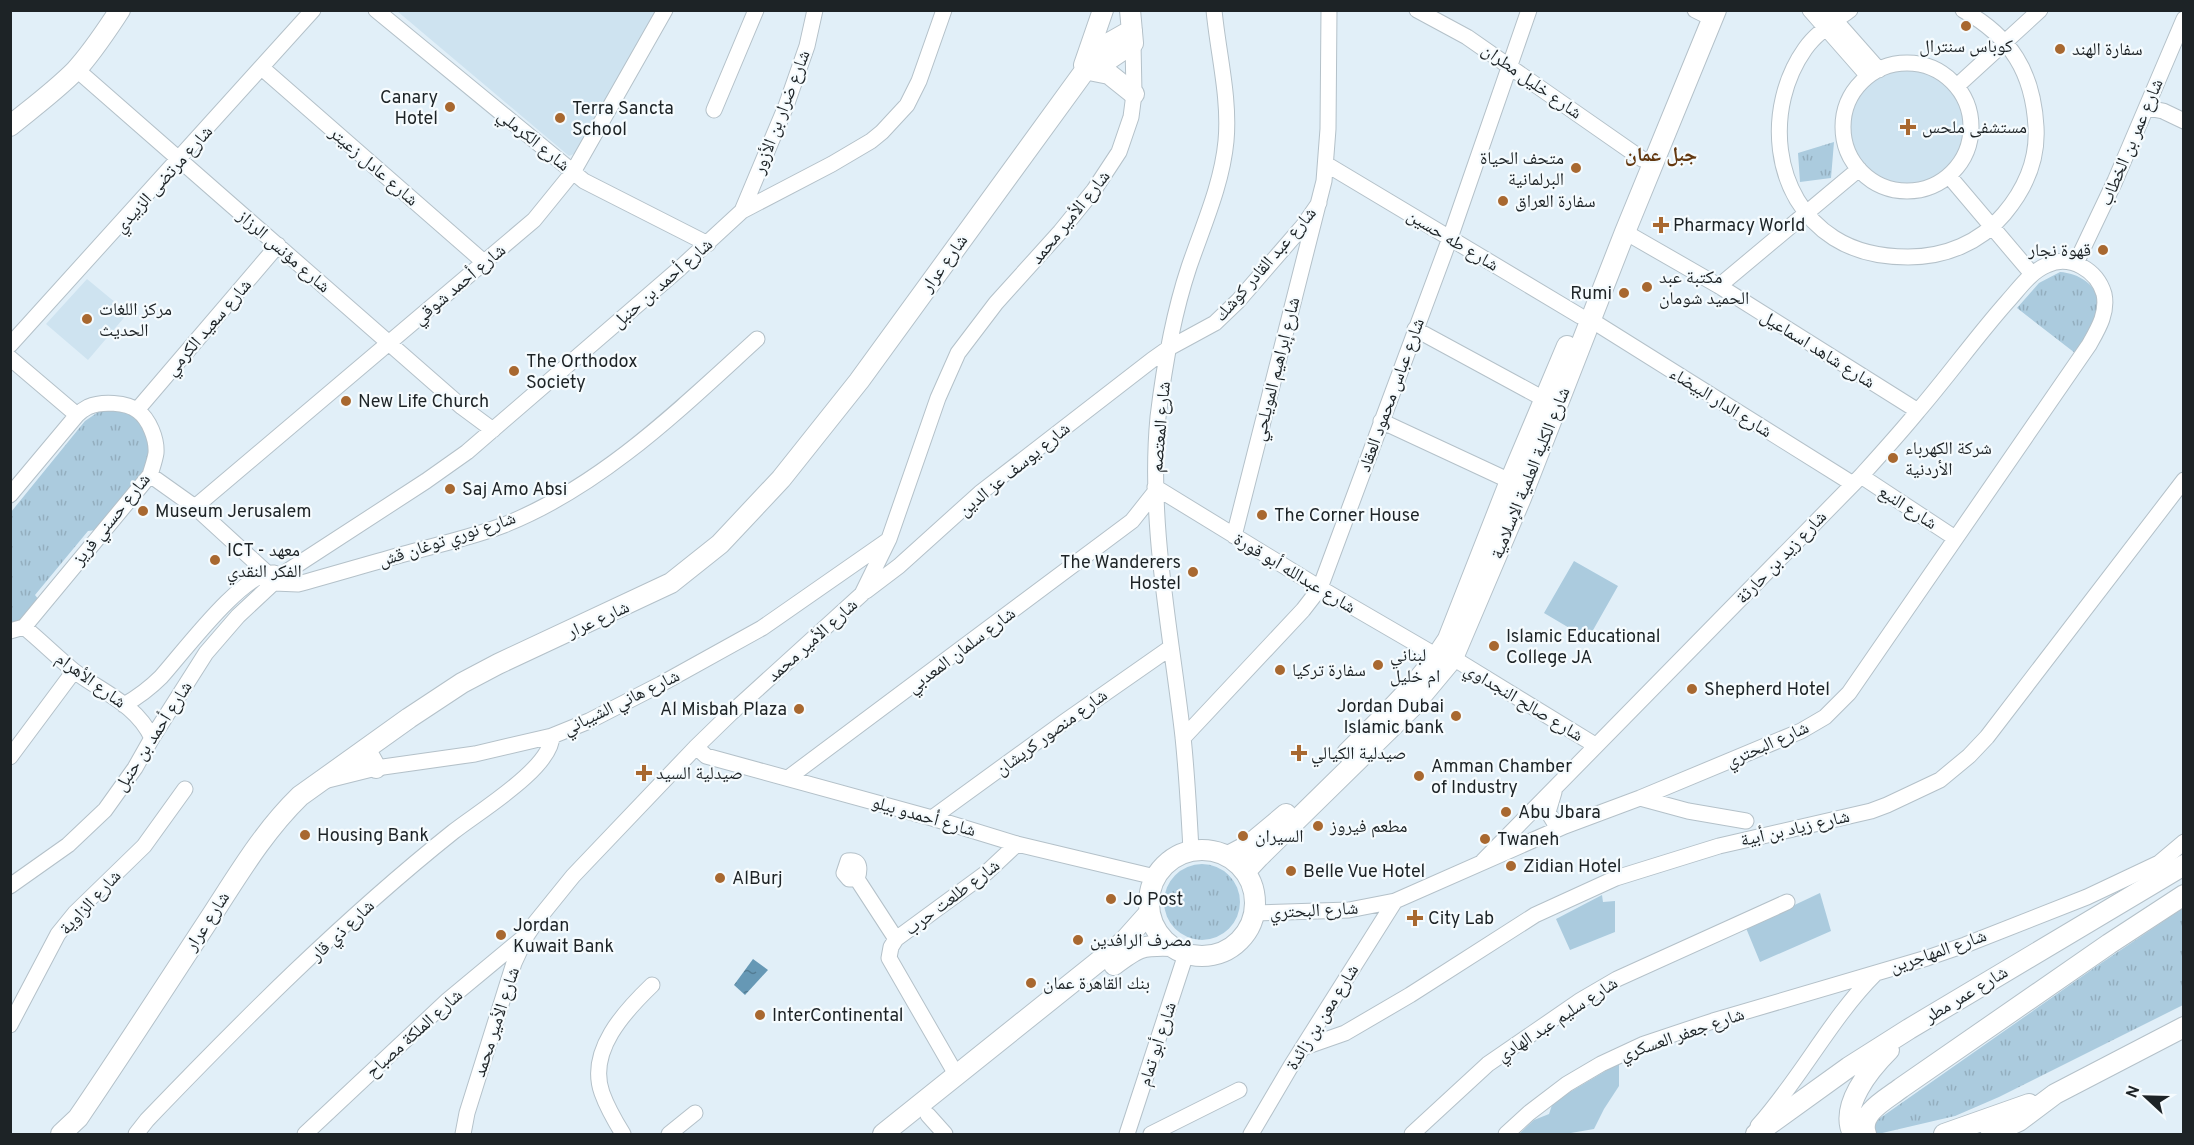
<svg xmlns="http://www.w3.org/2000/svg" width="2194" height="1145" viewBox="0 0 2194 1145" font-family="Overpass,'Noto Naskh Arabic',sans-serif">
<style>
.built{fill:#cee3f0}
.grass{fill:#abcbde}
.park{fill:url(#park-tufts)}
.water{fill:url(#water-ripples)}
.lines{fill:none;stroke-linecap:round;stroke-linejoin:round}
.minor-casing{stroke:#b4c1c9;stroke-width:17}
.major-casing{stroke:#b4c1c9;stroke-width:22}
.minor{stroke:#fff;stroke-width:15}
.major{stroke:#fff;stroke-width:20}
.poi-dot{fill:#a86830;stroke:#f5fbfe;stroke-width:2}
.labels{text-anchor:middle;stroke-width:4.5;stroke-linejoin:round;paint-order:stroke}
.poi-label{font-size:18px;fill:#1d2326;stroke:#f5fbfe;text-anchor:start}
.street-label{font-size:18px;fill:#1d2326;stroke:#f5fbfe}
.neighbourhood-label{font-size:20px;font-weight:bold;fill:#633810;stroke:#f5fbfe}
</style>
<defs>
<pattern id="park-tufts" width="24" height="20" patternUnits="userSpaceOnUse" patternTransform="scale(1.5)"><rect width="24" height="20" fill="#abcbde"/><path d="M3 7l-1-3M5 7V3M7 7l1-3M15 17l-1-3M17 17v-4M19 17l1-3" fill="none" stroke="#93aebe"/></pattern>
<pattern id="water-ripples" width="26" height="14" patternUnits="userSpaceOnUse" patternTransform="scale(1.5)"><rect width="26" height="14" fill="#6698b5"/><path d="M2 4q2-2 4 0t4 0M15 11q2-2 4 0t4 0" fill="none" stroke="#537c93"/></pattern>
</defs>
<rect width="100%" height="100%" fill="#e1eff8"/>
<path class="built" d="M 397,11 L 657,11 L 576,153 L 569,156 Z
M1847 128a61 61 0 1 1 122 0a61 61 0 1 1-122 0Z
M 87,279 L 128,313 L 88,360 L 46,324 Z"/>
<path class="grass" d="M 1574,561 L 1618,586 L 1588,639 L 1544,613 Z
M 1820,893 L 1831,931 L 1760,962 L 1746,928 Z
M 1602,895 L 1603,902 L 1615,901 L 1615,932 L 1570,950 L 1556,919 Z
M 1619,1063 L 1619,1086 L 1604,1109 L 1594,1129 L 1565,1134 L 1519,1134 L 1534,1120 L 1549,1114 L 1553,1102 Z"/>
<path class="park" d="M 1834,142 L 1831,178 L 1800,182 L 1798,153 Z
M 2060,272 C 2078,273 2099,285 2099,306 C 2099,319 2083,342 2075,353 L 2017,308 L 2039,283 Z
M 113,408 L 130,414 L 137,420 L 146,433 L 150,449 L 144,470 L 140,476 L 96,530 L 88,531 L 35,595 L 39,600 L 35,604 L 33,604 L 25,618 L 11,627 L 11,512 L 85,421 L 101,410 Z
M1164 902a38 38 0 1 1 76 0a38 38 0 1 1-76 0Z
M 2183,908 L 2183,1005 L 1999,1097 L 1955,1116 L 1878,1134 L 1873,1132 L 1873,1123 L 2097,966 Z"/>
<path class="water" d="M 753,959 L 768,970 L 745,995 L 734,985 Z"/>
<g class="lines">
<g class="minor-casing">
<path id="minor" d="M 376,10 L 584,181 L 708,244
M 1417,10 L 1467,37 L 1642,159
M 1695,10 L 1703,14
M 1810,10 L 1868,76
M 1826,10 L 1879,70
M 1850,10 C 1834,22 1816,33 1805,49 C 1764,107 1771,198 1834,238 C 1856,252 1882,257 1908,257 C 1945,257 1980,243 2004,214 C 2025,189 2038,160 2036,127 C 2033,72 2011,37 1963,10
M1843 127a64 64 0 1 1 128 0a64 64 0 1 1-128 0Z
M 262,68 L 485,263
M 76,69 L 462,407 L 493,430
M 1957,86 L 2040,10
M 2147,108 L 2163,111 L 2184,121
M 714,110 L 756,10
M 1326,164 L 1580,316
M 1949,176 L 2032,274
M 742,211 L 786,106 L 807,46 L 815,10
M 1625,232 L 1719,286 L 1918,411
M 2076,263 L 2115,181 L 2184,19
M 1719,286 L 1859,169
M 1591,320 L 1853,484
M 1415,329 L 1544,399
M 10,345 L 313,10
M 10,358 L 77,415
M 137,410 L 278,245
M 1381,421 L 1510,481
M 150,475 L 195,507 L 266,572 L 274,583 L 298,584 C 335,574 371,563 408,553 C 440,544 473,537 504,525 C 602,486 680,409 757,339
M 1861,476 L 1955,538
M 1155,487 L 1320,588 L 1437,656
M 10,495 L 77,415 C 80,412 84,409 88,407 C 101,401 127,402 138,411 C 149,419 157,439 156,453 C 155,460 152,468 150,475 L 24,627 L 10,631
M 195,507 L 534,220 L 573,172 L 665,10
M 1234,536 L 1324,181 L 1328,129 L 1329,10
M 866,591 L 899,566 L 980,493 L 1152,360 L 1169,348 L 1215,323 L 1238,301 L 1303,226 L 1319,203
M 24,627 C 41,641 57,657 74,671 C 102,692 136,704 152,738
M 1453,658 L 1595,745
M 124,705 C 138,697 150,688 161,677 C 182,654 244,570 274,573
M 1183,738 L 1303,610 L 1320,588 L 1450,238 L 1529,10
M 696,747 L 706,756 L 932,818 L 1017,844 L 1155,877
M 10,757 L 74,671
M 788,778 L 1132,521 L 1155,492
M 324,781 L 376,768 L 475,754 L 552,736 L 589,721 L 661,684 L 762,628 L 887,541
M 1554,792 L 1548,812 L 1554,822 L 1565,826
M 1640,798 L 1688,811 L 1746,821
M 932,818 L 1064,722 L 1170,648
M 1191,850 C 1189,813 1187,775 1183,737 C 1171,631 1148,524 1158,417 C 1164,367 1173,315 1189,267 C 1203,226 1222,184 1226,141 C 1230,98 1218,53 1214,10
M 857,879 L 849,879 L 844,873 L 848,861 C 861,859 860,870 857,879 L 896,939
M 10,886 L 68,845 L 105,810 L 135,768 L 152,738 L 206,653 L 238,616 L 283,574 L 426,481 L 467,452 L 679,269 L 742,211 L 832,164 L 871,141 L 882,132 L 907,105 L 919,81 L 944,10
M 1254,913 L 1349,910 L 1395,901 L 1565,826 L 1640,798 L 1801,731 L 1825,717 L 1849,693 L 2089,345 C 2098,329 2108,313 2104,294 C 2097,270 2070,254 2047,265 C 2030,272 2019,289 2007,302 C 1976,337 1949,375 1918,411 C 1900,433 1880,455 1861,476 L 1483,861
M 10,1025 L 58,934 L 75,913 L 144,846 L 185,789
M 1305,1047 L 1345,1033 L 1410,995 L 1535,915 L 1616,878 L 1719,846 L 1871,811 L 1887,805 L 1940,780 L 1969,756 L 1987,737 L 2184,480
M 957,1076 L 889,958 L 891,947 L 896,939 L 986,873 L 1017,844
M 928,1115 L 945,1134
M 1758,1126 C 1801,1078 1831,1018 1875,974
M 136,1134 L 147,1120 C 244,1019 344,919 453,832 C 478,812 552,768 552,736
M 305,1134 L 448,1000 L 524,937
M 463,1134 L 467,1113 L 514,963 L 527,935 L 535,923 L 573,876 L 696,747 L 730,714 L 862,594 L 889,539 L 938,398 L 958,353 L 996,303 L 1060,232 L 1094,190 L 1119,152 L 1131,117 L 1134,94 L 1133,43
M 623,1134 C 615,1121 607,1107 602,1093 C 587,1051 625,1011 652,985
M 669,1134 L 695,1113
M 1127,1134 L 1186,954
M 1151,1134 L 1239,1090
M 1251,1134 L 1291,1066 L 1395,901
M 1412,1134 L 1488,1064 L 1581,1000 L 1617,979 L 1787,902
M 1506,1134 L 1529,1113 L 1567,1084 L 1601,1064 L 1644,1044 L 1713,1021 L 1927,958 L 1965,945 L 2087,897 L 2159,863 L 2184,842"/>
</g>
<g class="major-casing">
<path id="major" d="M 1084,65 L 1103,10
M 1088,70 L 1111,58 L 1133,43 L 1130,10
M 1089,70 L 1109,74 L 1134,94
M 10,126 C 32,108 55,91 75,71 C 92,53 106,31 120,10
M 366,750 L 376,768
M 1347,753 C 1383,717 1421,682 1448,639 L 1510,481 L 1567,346
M1149 903a53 53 0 1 1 106 0a53 53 0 1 1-106 0Z
M 1228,856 L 1249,845 L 1286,814
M 1245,872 L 1259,857 L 1413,706 L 1453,658 L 1521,498 L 1625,232 L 1716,10
M 1114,965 C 1138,947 1141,945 1171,946
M 61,1134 L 78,1118 C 123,1052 166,985 210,918 C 238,875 263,832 300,796 L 409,718 L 462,683 L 498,664 L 671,583 L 720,544 L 781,479 L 859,381 L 1070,91 L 1102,47 L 1132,30
M 883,1134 L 1124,941 L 1149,913
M 1756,1134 L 1849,1067 L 1909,1029 L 2184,865
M 1853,1134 C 1839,1106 1870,1069 1889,1050
M 1866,1134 C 1858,1113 1887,1099 1901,1088 L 2109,944 L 2184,895
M 1944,1134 L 2029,1104
M 1991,1134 L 2019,1121 L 2055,1094 L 2184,1027"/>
</g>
<use href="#minor" class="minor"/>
<use href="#major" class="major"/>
</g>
<g class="poi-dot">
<circle cx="1966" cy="26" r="6"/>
<circle cx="2060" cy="49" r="6"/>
<circle cx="450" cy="107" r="6"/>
<circle cx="560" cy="118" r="6"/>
<path d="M1905 118h6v6h6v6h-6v6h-6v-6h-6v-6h6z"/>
<circle cx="1576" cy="168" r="6"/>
<circle cx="1503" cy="201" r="6"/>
<path d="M1658 216h6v6h6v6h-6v6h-6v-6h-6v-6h6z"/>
<circle cx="2103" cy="250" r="6"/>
<circle cx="1647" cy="287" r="6"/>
<circle cx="1624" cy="293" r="6"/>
<circle cx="87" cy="319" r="6"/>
<circle cx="514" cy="371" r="6"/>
<circle cx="346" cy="401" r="6"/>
<circle cx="1893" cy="458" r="6"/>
<circle cx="450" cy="489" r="6"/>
<circle cx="143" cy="511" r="6"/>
<circle cx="1262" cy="515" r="6"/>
<circle cx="215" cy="560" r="6"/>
<circle cx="1193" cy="572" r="6"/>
<circle cx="1494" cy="646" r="6"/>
<circle cx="1378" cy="665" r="6"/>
<circle cx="1280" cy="670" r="6"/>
<circle cx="1692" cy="689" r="6"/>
<circle cx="799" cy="709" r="6"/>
<circle cx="1456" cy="716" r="6"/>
<path d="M1296 744h6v6h6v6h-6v6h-6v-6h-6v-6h6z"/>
<path d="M641 764h6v6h6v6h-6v6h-6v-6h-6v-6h6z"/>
<circle cx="1419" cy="776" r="6"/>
<circle cx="1506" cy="812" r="6"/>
<circle cx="1318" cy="826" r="6"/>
<circle cx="305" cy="835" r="6"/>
<circle cx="1243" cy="836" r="6"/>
<circle cx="1485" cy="839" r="6"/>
<circle cx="1511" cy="866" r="6"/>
<circle cx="1291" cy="871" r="6"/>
<circle cx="720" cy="878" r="6"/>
<circle cx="1111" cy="899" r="6"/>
<path d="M1412 909h6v6h6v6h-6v6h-6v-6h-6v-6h6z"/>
<circle cx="501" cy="935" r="6"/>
<circle cx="1078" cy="940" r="6"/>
<circle cx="1031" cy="983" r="6"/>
<circle cx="760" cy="1015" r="6"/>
</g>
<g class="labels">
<g class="poi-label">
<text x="1966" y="52" text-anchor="middle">كوباس سنترال</text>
<text x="2072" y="55">سفارة الهند</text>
<text x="438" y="103" text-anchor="end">Canary<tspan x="438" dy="21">Hotel</tspan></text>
<text x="572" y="114">Terra Sancta<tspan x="572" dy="21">School</tspan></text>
<text x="1922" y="133">مستشفى ملحس</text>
<text x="1564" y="164" text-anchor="end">متحف الحياة<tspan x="1564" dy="21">البرلمانية</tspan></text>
<text x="1515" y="207">سفارة العراق</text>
<text x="1673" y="231">Pharmacy World</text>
<text x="2091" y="256" text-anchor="end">قهوة نجار</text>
<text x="1659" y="283">مكتبة عبد<tspan x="1659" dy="21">الحميد شومان</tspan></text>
<text x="1612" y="299" text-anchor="end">Rumi</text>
<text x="99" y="315">مركز اللغات<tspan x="99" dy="21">الحديث</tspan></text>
<text x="526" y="367">The Orthodox<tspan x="526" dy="21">Society</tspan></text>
<text x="358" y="407">New Life Church</text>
<text x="1905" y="454">شركة الكهرباء<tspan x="1905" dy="21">الأردنية</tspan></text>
<text x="462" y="495">Saj Amo Absi</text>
<text x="155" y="517">Museum Jerusalem</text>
<text x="1274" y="521">The Corner House</text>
<text x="227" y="556">ICT - معهد<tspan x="227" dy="21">الفكر النقدي</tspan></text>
<text x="1181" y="568" text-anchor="end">The Wanderers<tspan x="1181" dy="21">Hostel</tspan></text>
<text x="1506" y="642">Islamic Educational<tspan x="1506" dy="21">College JA</tspan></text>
<text x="1390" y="661">لبناني<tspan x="1390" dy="21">ام خليل</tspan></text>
<text x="1292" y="676">سفارة تركيا</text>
<text x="1704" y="695">Shepherd Hotel</text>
<text x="1444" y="712" text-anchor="end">Jordan Dubai<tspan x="1444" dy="21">Islamic bank</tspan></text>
<text x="787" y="715" text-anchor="end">Al Misbah Plaza</text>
<text x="1311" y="759">صيدلية الكيالي</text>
<text x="1431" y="772">Amman Chamber<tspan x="1431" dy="21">of Industry</tspan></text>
<text x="656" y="779">صيدلية السيد</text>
<text x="1518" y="818">Abu Jbara</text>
<text x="1330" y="832">مطعم فيروز</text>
<text x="317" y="841">Housing Bank</text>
<text x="1255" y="842">السيران</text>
<text x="1497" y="845">Twaneh</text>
<text x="1523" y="872">Zidian Hotel</text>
<text x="1303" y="877">Belle Vue Hotel</text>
<text x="732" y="884">AlBurj</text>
<text x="1123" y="905">Jo Post</text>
<text x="1428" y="924">City Lab</text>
<text x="513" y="931">Jordan<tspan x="513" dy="21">Kuwait Bank</tspan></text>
<text x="1090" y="946">مصرف الرافدين</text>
<text x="1043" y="989">بنك القاهرة عمان</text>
<text x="772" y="1021">InterContinental</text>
</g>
<g class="street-label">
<text transform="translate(1532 81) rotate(35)" y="6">شارع خليل مطران</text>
<text transform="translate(781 112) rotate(-69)" y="6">شارع ضرار بن الأزور</text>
<text transform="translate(534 140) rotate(39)" y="6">شارع الكرملي</text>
<text transform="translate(2131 142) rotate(-67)" y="6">شارع عمر بن الخطاب</text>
<text transform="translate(374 166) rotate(41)" y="6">شارع عادل زعيتر</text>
<text transform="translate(163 179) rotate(-48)" y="6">شارع مرتضى الزبيدي</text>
<text transform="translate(1070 217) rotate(-51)" y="6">شارع الأمير محمد</text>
<text transform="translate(1453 240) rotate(31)" y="6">شارع طه حسين</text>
<text transform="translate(284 251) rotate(41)" y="6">شارع مؤنس الرزاز</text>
<text transform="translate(944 263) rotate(-54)" y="6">شارع عرار</text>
<text transform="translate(1265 264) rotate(-49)" y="6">شارع عبد القادر كوشك</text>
<text transform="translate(662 283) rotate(-41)" y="6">شارع أحمد بن حنبل</text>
<text transform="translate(459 284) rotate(-40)" y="6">شارع أحمد شوقي</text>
<text transform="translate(208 327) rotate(-49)" y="6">شارع سعيد الكرمي</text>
<text transform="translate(1818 349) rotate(32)" y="6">شارع شاهد اسماعيل</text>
<text transform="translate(1276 369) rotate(-76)" y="6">شارع إبراهيم المويلحي</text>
<text transform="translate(1391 395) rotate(-70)" y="6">شارع عباس محمود العقاد</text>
<text transform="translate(1721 402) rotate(32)" y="6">شارع الدار البيضاء</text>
<text transform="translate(1160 427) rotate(-85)" y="6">شارع المعتصم</text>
<text transform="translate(1014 469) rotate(-39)" y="6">شارع يوسف عز الدين</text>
<text transform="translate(1530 473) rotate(-68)" y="6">شارع الكلية العلمية الإسلامية</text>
<text transform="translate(1908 507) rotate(33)" y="6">شارع النبع</text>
<text transform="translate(111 519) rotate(-51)" y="6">شارع حسني فريز</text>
<text transform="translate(447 539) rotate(-18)" y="6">شارع نوري توغان قش</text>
<text transform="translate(1781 557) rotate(-46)" y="6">شارع زيد بن حارثة</text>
<text transform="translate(1295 573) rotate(31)" y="6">شارع عبدالله أبو قورة</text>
<text transform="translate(598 619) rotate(-24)" y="6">شارع عرار</text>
<text transform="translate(812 640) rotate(-42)" y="6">شارع الأمير محمد</text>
<text transform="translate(961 650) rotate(-37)" y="6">شارع سلمان المعدبي</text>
<text transform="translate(91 680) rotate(36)" y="6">شارع الأهرام</text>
<text transform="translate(621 702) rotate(-26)" y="6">شارع هاني الشيباني</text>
<text transform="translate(1524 702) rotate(31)" y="6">شارع صالح النجداوي</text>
<text transform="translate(1051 732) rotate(-36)" y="6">شارع منصور كريشان</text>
<text transform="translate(153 736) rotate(-57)" y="6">شارع أحمد بن حنبل</text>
<text transform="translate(1767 744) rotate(-24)" y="6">شارع البحتري</text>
<text transform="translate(924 816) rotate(16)" y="6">شارع أحمدو بيلو</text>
<text transform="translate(1795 828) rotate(-13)" y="6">شارع زياد بن أبية</text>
<text transform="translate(952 897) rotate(-37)" y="6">شارع طلعت حرب</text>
<text transform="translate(90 902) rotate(-47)" y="6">شارع الزاوية</text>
<text transform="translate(1314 910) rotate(-3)" y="6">شارع البحتري</text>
<text transform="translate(207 921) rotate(-57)" y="6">شارع عرار</text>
<text transform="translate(342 930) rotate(-43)" y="6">شارع ذي قار</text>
<text transform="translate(1938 951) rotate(-19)" y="6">شارع المهاجرين</text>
<text transform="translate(1966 994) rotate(-31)" y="6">شارع عمر مطر</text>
<text transform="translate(1322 1017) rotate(-58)" y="6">شارع معن بن زائدة</text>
<text transform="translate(1557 1019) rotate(-33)" y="6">شارع سليم عبد الهادي</text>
<text transform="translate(496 1022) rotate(-72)" y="6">شارع الأمير محمد</text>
<text transform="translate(414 1033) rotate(-42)" y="6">شارع الملكة مصباح</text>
<text transform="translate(1682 1034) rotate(-19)" y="6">شارع جعفر العسكري</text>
<text transform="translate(1157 1044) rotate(-72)" y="6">شارع أبو تمام</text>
</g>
<g class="neighbourhood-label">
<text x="1661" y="161">جبل عمان</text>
</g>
</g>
<rect width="2194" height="1145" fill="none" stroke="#1d2326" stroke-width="24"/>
<g transform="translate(2146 1097) rotate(292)" stroke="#f5fbfe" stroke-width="4.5" paint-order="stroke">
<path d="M0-4.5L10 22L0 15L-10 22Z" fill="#1d2326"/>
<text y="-9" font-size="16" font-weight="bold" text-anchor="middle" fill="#1d2326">N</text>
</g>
</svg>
